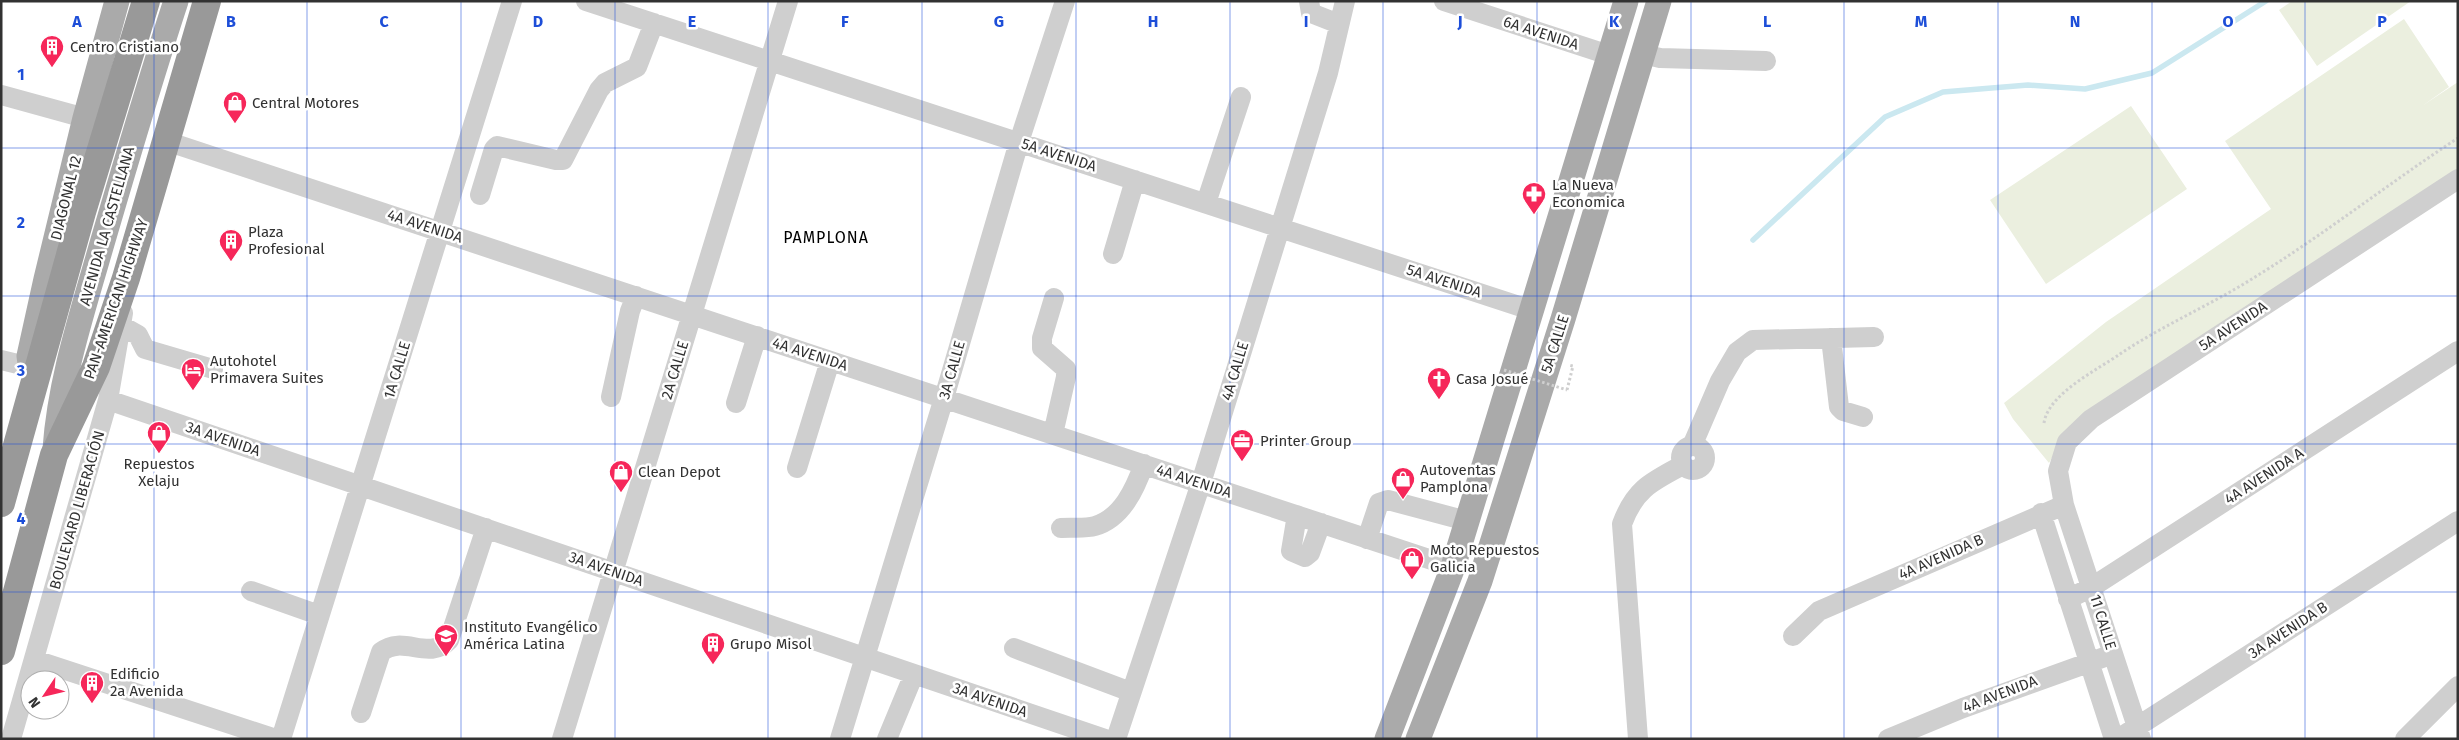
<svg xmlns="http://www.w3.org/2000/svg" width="2459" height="740" viewBox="0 0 2459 740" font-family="'Fira Sans',sans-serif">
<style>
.green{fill:#ebefdf}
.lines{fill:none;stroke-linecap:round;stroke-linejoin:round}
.stream{stroke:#cbe8f0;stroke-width:5.5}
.path{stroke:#cfcfcf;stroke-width:3;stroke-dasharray:2.5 2.5;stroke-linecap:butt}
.minor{stroke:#cfcfcf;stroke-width:20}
.major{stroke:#aaa;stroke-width:25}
.highway{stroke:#999;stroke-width:28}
.path-bridge{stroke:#cfcfcf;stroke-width:3;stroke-dasharray:2.5 2.5;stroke-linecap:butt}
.grid{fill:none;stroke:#1d4ed8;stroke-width:1;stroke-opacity:0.55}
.labels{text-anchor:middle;stroke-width:5;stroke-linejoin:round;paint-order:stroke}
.street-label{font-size:15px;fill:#323232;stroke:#fff}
.poi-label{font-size:15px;fill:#323232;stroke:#fff;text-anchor:start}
.neighbourhood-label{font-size:16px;letter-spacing:1px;fill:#000;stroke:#fff}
.grid-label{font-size:16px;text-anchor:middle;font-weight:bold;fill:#1d4ed8;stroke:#fff;stroke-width:5;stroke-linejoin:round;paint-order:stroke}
</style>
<rect width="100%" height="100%" fill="#fff"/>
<path class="green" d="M 2292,1 L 2411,1 L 2317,66 L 2279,10 Z
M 2404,19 L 2449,87 L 2422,106 L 2458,82 L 2458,169 L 2068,429 L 2049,463 L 2013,419 L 2004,403 L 2106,322 L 2271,209 L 2225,141 Z
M 2131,106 L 2187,189 L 2046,284 L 1990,200 Z"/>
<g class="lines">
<path class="stream" d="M 1753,240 L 1885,117 L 1943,92 L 2028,85 L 2085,89 L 2152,73 L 2266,1"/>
<path class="path" d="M 1567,390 L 1573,366 L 1569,365
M 2044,423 C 2048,394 2097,370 2120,354 C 2163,325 2211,305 2255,277 C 2325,234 2389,183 2458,138"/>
<path class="minor" d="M 586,1 L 1531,310
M 1309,1 L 1311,13 L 1339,24
M 1444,1 L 1609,55
M 1643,54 L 1660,58 L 1766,61
M 1,95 L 85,118
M 166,141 L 1453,567
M 480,195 L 494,149 L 497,146 L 556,160 L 563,160 L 599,90 L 605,83 L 637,67 L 654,23
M 1206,203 L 1241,97
M 1113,254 L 1135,180
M 122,326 L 138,335 L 145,349 L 213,369
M 1831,338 L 1839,407 L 1843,411 L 1863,417
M 1,360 L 30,367
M 611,397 L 630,311 L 636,296
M 108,400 L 1105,739
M 736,403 L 757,336
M 1053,434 L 1066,377 L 1066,369 L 1042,348 L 1042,338 L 1054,298
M1681 458a12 12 0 1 1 24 0a12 12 0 1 1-24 0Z
M 1692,446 L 1720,381 L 1737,352 L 1753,340 L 1874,337
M 797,468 L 830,361
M 2041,513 L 2114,739
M 1297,515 L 1291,551 L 1305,557 L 1310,553 L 1321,523
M 1061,528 C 1071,527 1085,529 1095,526 C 1122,518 1135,489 1144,464
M 1367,539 L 1379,503 L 1388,500 L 1467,521
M 251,591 L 319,615
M 2068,599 L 2092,587 L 2458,351
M 1793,636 L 1819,611 L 2064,505
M 1014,648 L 1131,692
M 35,660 L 276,739
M 361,713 L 381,652 C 404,634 428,662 449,640 L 486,528
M 11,739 L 108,400 L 123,313
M 281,739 L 512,1
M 562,739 L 788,1
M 840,739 L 944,398 L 1019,142 L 1065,1
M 887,739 L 914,674
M 1116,739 L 1201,483 L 1328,73 L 1345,1
M 1638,739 L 1622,524 C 1635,489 1651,482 1683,465
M 1888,739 L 1963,708 L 2113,654
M 2118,739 L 2458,521
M 2141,739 L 2064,505 L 2058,471 L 2067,442 L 2091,419 L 2458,179
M 2405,739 L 2458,686"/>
<path class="major" d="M 30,363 L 29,356 L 46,279 L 85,118 L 117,1
M 55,449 C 60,379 82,314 101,247 C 125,165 149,83 176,1
M 1387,739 L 1453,567 L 1626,1
M 1418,739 L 1480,581 L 1563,319 L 1659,1"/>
<path class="highway" d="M 1,503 L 82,212 L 146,1
M 1,651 L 54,455 L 96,367 L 126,278 L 207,1"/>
<path class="path-bridge" d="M 1504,370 L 1567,390"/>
</g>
<path class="grid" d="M 154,1 L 154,739M 307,1 L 307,739M 461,1 L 461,739M 615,1 L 615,739M 768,1 L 768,739M 922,1 L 922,739M 1076,1 L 1076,739M 1230,1 L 1230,739M 1383,1 L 1383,739M 1537,1 L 1537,739M 1691,1 L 1691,739M 1844,1 L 1844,739M 1998,1 L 1998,739M 2152,1 L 2152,739M 2305,1 L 2305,739M 1,148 L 2458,148M 1,296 L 2458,296M 1,444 L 2458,444M 1,592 L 2458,592"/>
<defs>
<g id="building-pin" transform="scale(1.25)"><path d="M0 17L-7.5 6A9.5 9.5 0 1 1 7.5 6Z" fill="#f6275a" stroke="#fff"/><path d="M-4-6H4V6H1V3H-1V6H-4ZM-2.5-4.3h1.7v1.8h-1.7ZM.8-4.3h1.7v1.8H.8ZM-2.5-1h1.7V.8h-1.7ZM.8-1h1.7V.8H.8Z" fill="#fff"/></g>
<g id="shop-pin" transform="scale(1.25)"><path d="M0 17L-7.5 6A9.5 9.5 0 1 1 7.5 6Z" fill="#f6275a" stroke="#fff"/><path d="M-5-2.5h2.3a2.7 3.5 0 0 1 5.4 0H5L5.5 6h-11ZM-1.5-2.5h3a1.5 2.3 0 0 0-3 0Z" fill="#fff"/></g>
<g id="pharmacy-pin" transform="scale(1.25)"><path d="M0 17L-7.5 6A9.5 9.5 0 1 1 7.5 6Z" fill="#f6275a" stroke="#fff"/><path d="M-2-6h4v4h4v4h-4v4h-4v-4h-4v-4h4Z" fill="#fff"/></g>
<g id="hotel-pin" transform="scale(1.25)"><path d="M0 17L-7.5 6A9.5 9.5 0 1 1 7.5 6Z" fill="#f6275a" stroke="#fff"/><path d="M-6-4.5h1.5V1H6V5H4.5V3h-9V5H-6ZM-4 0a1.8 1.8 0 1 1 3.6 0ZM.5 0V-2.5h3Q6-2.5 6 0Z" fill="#fff"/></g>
<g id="church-pin" transform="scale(1.25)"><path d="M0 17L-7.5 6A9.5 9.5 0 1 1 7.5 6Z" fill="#f6275a" stroke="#fff"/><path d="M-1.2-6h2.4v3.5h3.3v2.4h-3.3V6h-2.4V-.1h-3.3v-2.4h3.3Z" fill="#fff"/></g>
<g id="office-pin" transform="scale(1.25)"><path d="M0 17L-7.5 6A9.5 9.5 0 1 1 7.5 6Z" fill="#f6275a" stroke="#fff"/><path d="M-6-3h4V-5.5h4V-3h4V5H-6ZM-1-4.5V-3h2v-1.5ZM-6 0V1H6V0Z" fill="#fff"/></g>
<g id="school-pin" transform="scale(1.25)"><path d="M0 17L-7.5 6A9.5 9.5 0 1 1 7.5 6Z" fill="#f6275a" stroke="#fff"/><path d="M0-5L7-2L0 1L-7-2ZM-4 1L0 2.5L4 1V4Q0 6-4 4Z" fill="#fff"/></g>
</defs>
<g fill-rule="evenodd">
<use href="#building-pin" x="52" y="47"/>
<use href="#shop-pin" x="235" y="103"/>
<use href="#pharmacy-pin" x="1534" y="194"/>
<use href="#building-pin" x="231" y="241"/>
<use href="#hotel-pin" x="193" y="370"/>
<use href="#church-pin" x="1439" y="379"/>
<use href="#shop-pin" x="159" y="433"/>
<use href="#office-pin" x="1242" y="441"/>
<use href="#shop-pin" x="621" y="472"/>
<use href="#shop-pin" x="1403" y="479"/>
<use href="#shop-pin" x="1412" y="559"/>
<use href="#school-pin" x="446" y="636"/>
<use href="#building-pin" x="713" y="644"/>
<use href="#building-pin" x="92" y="683"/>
</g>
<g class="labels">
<g class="street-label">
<text transform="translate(1541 33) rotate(18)" y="5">6A AVENIDA</text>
<text transform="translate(1059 155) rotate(18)" y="5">5A AVENIDA</text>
<text transform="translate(66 198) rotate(-76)" y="5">DIAGONAL 12</text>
<text transform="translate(107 226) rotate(-74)" y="5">AVENIDA LA CASTELLANA</text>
<text transform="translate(425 226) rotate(18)" y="5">4A AVENIDA</text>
<text transform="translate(1444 281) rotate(18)" y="5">5A AVENIDA</text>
<text transform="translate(116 299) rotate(-71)" y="5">PAN-AMERICAN HIGHWAY</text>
<text transform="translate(2233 326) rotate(-33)" y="5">5A AVENIDA</text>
<text transform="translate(1555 344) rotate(-72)" y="5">5A CALLE</text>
<text transform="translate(810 354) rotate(18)" y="5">4A AVENIDA</text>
<text transform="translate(397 370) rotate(-73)" y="5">1A CALLE</text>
<text transform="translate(675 370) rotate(-73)" y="5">2A CALLE</text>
<text transform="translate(952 370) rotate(-74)" y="5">3A CALLE</text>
<text transform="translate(1235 371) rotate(-73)" y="5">4A CALLE</text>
<text transform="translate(223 439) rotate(19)" y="5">3A AVENIDA</text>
<text transform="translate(2264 476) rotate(-33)" y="5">4A AVENIDA A</text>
<text transform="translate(1194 481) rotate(18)" y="5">4A AVENIDA</text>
<text transform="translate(77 510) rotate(-74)" y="5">BOULEVARD LIBERACIÓN</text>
<text transform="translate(1941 557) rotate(-24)" y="5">4A AVENIDA B</text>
<text transform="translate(606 569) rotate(19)" y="5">3A AVENIDA</text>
<text transform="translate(2103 622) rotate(73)" y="5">11 CALLE</text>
<text transform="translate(2288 630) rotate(-33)" y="5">3A AVENIDA B</text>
<text transform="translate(2000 694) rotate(-21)" y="5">4A AVENIDA</text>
<text transform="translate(990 700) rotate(19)" y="5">3A AVENIDA</text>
</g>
<g class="poi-label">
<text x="70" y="52">Centro Cristiano</text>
<text x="252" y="108">Central Motores</text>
<text x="1552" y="190">La Nueva<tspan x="1552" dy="17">Economica</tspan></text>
<text x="248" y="237">Plaza<tspan x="248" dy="17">Profesional</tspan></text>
<text x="210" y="366">Autohotel<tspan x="210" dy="17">Primavera Suites</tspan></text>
<text x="1456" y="384">Casa Josué</text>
<text x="1260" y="446">Printer Group</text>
<text x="159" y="469" text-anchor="middle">Repuestos<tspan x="159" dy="17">Xelaju</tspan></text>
<text x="1420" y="475">Autoventas<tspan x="1420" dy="17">Pamplona</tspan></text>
<text x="638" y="477">Clean Depot</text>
<text x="1430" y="555">Moto Repuestos<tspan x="1430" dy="17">Galicia</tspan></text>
<text x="464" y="632">Instituto Evangélico<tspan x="464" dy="17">América Latina</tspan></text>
<text x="730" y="649">Grupo Misol</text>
<text x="110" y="679">Edificio<tspan x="110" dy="17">2a Avenida</tspan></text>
</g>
<g class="neighbourhood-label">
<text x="826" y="243">PAMPLONA</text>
</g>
</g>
<g class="grid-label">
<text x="77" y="27">A</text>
<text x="231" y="27">B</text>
<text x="384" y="27">C</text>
<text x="538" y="27">D</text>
<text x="692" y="27">E</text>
<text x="845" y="27">F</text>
<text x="999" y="27">G</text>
<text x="1153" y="27">H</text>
<text x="1306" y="27">I</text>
<text x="1460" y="27">J</text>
<text x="1614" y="27">K</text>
<text x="1767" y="27">L</text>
<text x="1921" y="27">M</text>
<text x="2075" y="27">N</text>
<text x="2228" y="27">O</text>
<text x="2382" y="27">P</text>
<text x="21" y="80">1</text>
<text x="21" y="228">2</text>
<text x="21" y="376">3</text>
<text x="21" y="524">4</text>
</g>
<rect width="2459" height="740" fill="none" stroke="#323232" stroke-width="5"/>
<g transform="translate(45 695) rotate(235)"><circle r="24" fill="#ffffff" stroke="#adadad"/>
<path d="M0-4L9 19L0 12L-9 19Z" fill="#f6275a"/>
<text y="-8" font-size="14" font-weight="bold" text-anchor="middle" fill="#323232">N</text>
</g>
</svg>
